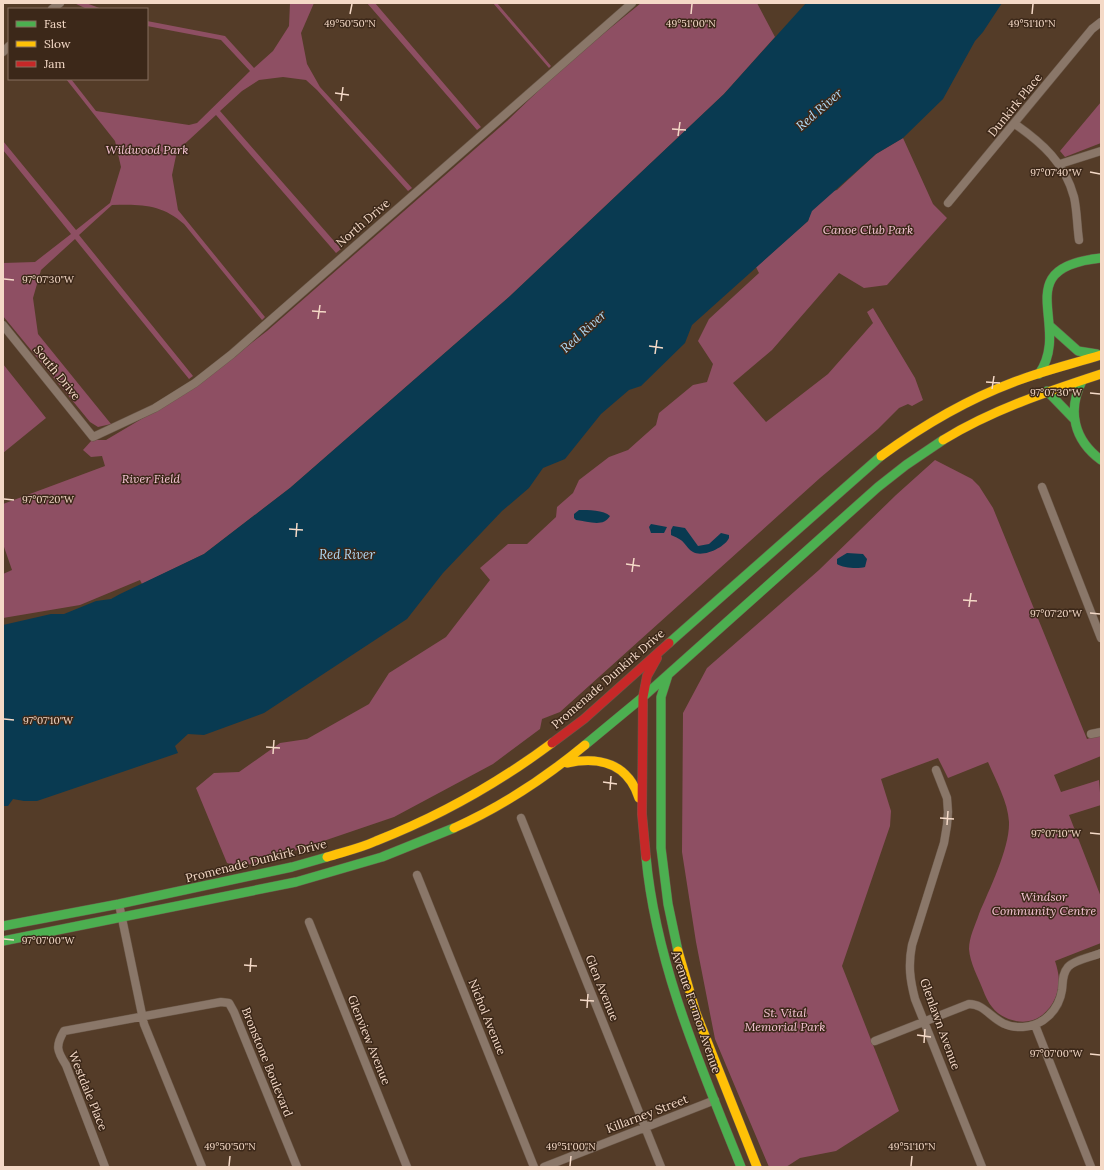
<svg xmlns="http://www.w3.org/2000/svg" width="1104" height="1170" viewBox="0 0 1104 1170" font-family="Lora,serif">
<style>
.green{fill:#8e4f63}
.water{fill:#093a51}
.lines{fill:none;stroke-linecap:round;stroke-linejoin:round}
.street-casing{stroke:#6b5849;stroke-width:9}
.fast-casing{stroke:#6b5849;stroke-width:10}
.slow-casing{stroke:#6b5849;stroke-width:10}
.jam-casing{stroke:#6b5849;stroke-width:10}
.street{stroke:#8a7769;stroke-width:8}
.fast{stroke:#4caf50;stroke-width:9}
.slow{stroke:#ffc107;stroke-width:9}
.jam{stroke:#c62828;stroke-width:9}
.ticks{fill:none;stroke:#f4d9c7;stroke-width:1.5}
.labels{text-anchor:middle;stroke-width:3;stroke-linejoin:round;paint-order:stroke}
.street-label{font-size:12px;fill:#f4d9c7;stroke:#3c2819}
.park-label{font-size:12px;font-style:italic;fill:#f6c5d5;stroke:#3c2819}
.water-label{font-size:13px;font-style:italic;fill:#add8f4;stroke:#3c2819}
.ticks-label{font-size:10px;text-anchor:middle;fill:#f4d9c7;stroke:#3c2819;stroke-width:3;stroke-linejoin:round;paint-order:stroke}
</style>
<rect width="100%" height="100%" fill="#543c28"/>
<path class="green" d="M 74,3 L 86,3 L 102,9 L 87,9 Z
M 290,3 L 314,3 L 301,33 L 307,64 L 320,87 L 412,188 L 408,191 L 317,90 L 306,80 L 283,77 L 259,80 L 242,91 L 220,111 L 341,249 L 336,253 L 216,115 L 177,151 L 172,175 L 178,210 L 265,317 L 262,320 L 184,224 C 162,204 140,204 112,205 L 79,235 L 193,376 L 189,379 L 75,239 L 41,270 L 33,298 L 38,334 L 111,424 L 98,427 L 90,422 L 3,316 L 3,263 L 35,262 L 71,234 L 3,150 L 3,141 L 76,230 L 110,203 L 121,167 L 115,141 L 66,79 L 71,79 L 96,111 L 189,125 L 197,123 L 250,71 L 221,40 L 147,26 L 147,21 L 225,36 L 254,68 L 273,51 L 289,26 Z
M 367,3 L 375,3 L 481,127 L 477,130 Z
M 493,3 L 497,3 L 551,66 L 549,68 Z
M 641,3 L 757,3 L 775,37 L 724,94 L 509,297 L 290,488 L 204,554 L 142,584 L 140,580 L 80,605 L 3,618 L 3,574 L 12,570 L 3,544 L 3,504 L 105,466 L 102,456 L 91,457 L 83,450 L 92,440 L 106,440 L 192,389 L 267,331 L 507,121 L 565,65 Z
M 1101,102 L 1101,143 L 1065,157 L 1060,151 Z
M 903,138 L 933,204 L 947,218 L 887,285 L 864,288 L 839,273 L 772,350 L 733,383 L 766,422 L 828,374 L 873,323 L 867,312 L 873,308 L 915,378 L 923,400 L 912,406 L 908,404 L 899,408 L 878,429 L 820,478 L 560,712 L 542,719 L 540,729 L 493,764 L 394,817 L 297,850 L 240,867 L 227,863 L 196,788 L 214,773 L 239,772 L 280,743 L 307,739 L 369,704 L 389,673 L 446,637 L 490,580 L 480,568 L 508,544 L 527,544 L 556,517 L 557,507 L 573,493 L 579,480 L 609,457 L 628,450 L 656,425 L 659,413 L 693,385 L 707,382 L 713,364 L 698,341 L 709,319 L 759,273 L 756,267 L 808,221 L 811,211 L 833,191 L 837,190 L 876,154 Z
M 3,364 L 46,418 L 3,453 Z
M 935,460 L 972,479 L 979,486 L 993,508 L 1087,739 L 1101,734 L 1101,756 L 1054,775 L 1061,792 L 1099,780 L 1101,805 L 1069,815 L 1101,897 L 1101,943 L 1055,961 C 1057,967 1059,975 1059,982 C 1058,1004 1040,1026 1016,1021 C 997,1017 989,1006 983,990 C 978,977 970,963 969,949 C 969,937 975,926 979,914 C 989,890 1010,848 1009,822 C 1008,802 996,781 988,762 L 948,778 L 938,758 L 881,779 L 891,811 L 890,826 L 842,966 L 899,1111 L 836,1151 L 800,1158 L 786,1167 L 769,1167 L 715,1039 L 696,942 L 682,852 L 683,713 L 707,668 L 819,570 L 896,495 Z"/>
<path class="water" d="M 806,3 L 1002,3 L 983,32 L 975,41 L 943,99 L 903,138 L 876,154 L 812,211 L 808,221 L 692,325 L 685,343 L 641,386 L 629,390 L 601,414 L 565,459 L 543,468 L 529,488 L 502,511 L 443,573 L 407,619 L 264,713 L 204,735 L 188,734 L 175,746 L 178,753 L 37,801 L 24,801 L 13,799 L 8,806 L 3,806 L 3,625 L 51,614 L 64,614 L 96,601 L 111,599 L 120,594 L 204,554 L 290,488 L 509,297 L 724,94 Z
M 579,510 C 588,510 604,510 610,516 C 603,528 588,521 576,520 L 574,518 L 574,514 Z
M 651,524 L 667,527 L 664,533 L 651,533 L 649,527 Z
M 673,526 L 685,528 L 698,546 L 709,544 L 721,533 L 729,535 L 729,538 C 725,547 703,558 693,552 C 689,550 687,546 684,543 C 681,539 675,537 671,535 L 671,530 Z
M 847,553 L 863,554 L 867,559 L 865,567 C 858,569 843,568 837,564 L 837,559 Z"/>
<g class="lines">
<g class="street-casing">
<path id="street" d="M 52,9 L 60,3
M 3,52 L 9,46
M 1015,124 C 1042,143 1065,163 1074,197 C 1077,210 1077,226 1079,240
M 1060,164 L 1101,151
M 948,203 L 1092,29 L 1101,22
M 3,325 L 93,437 L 155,408 L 195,383 L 232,354 L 632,3
M 1042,487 L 1101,638
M 1091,734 L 1101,732
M 936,770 L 947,798 L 948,812 L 947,825 L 944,843 L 912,945 C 908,965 910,980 915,999 L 982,1167
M 521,818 L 661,1167
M 417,875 L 534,1167
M 119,904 L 144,1024 L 202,1167
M 309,922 L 407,1167
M 1035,1025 L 1091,1167
M 875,1041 L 969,1004 C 989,1004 994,1029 1023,1027 C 1043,1026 1059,1010 1062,990 C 1063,982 1062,974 1068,967 C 1074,960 1092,957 1101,953
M 105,1167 L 66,1065 C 57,1051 55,1046 64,1031 L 221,1002 L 229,1003 L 234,1012 L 297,1167
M 544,1167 L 715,1100"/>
</g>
<g class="fast-casing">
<path id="fast" d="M 1050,326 L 1078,351 L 1097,354
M 1039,374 C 1073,325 1006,268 1101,258
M 1082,381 C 1067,411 1074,440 1101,460
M 1047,391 L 1074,419
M 669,643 L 881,456
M 668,675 L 661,697 L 661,848 L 668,904 L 678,951
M 585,745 L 643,697 L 878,487 L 906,465 L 943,440
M 646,857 C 656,965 701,1067 741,1167
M 3,926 L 119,904 L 292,867 L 327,857
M 3,941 L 296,882 L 382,857 L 454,828"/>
</g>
<g class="slow-casing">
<path id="slow" d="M 943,440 C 992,410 1046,392 1101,374
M 881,456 C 922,426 966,400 1014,382 C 1042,371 1072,364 1101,355
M 567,763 C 600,756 628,764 639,798
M 454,828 C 501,807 545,778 585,745
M 327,857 C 343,852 361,848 376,841 C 440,816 497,784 552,743
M 678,951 L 696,1013 L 757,1167"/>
</g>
<g class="jam-casing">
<path id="jam" d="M 552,743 L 584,719 L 669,643
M 646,857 L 642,814 L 643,697 L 647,676 L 657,658"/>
</g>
<use href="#street" class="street"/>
<use href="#fast" class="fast"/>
<use href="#slow" class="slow"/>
<use href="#jam" class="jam"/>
</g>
<path class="ticks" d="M 350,14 L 352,4M 691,14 L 692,4M 1032,14 L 1033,4M 335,93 L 349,95M 341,101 L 343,87M 672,129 L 686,130M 678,136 L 680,122M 1090,172 L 1100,174M 4,279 L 14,280M 312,311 L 326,312M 318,319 L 320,305M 649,346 L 663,348M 655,354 L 657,340M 986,382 L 1000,383M 992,389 L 994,376M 1090,393 L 1100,394M 4,499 L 14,500M 289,529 L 303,530M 296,537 L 297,523M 626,564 L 640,566M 632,572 L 634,558M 963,600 L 977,601M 969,607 L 971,593M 1090,613 L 1100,614M 4,719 L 14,720M 266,747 L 280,748M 273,754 L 274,740M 603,782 L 617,784M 610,790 L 611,776M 940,818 L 954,819M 947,825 L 948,811M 1090,833 L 1100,834M 4,939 L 14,940M 244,965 L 257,966M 250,972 L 251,958M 580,1000 L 594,1001M 587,1008 L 588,994M 917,1035 L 931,1037M 924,1043 L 925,1029M 1090,1054 L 1100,1055M 229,1166 L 230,1156M 570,1166 L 571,1156M 911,1166 L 912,1156"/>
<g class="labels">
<g class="street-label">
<text transform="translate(1015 105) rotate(-51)" y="4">Dunkirk Place</text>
<text transform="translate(363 223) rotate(-41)" y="4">North Drive</text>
<text transform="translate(57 373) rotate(51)" y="4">South Drive</text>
<text transform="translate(608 679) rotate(-41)" y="4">Promenade Dunkirk Drive</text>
<text transform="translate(256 861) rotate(-14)" y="4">Promenade Dunkirk Drive</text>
<text transform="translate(602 988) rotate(68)" y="4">Glen Avenue</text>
<text transform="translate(696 1012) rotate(71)" y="4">Avenue Fermor Avenue</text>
<text transform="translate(487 1017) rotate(68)" y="4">Nichol Avenue</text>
<text transform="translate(940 1024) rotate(70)" y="4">Glenlawn Avenue</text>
<text transform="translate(369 1040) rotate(68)" y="4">Glenview Avenue</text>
<text transform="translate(267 1062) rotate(68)" y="4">Bronstone Boulevard</text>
<text transform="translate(88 1091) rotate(68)" y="4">Westdale Place</text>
<text transform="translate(647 1114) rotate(-21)" y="4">Killarney Street</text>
</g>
<g class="park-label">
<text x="147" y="154">Wildwood Park</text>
<text x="868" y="234">Canoe Club Park</text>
<text x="151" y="483">River Field</text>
<text x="1044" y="901">Windsor<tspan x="1044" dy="14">Community Centre</tspan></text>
<text x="785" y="1017">St. Vital<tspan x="785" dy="14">Memorial Park</tspan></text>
</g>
<g class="water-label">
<text transform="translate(819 109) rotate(-41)" y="5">Red River</text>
<text transform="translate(583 331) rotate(-42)" y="5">Red River</text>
<text x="347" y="559">Red River</text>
</g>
</g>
<g class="ticks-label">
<text x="350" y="27">49°50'50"N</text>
<text x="691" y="27">49°51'00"N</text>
<text x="1032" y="27">49°51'10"N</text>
<text x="1056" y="176">97°07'40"W</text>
<text x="48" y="283">97°07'30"W</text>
<text x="1056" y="396">97°07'30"W</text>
<text x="48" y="503">97°07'20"W</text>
<text x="1056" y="617">97°07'20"W</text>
<text x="48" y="724">97°07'10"W</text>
<text x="1056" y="837">97°07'10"W</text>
<text x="48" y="944">97°07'00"W</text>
<text x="1056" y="1057">97°07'00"W</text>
<text x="230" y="1150">49°50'50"N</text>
<text x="571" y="1150">49°51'00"N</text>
<text x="912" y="1150">49°51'10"N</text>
</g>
<rect width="1104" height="1170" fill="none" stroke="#f4d9c7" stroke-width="8"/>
<rect x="8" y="8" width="140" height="72" fill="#3c2819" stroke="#866f5f"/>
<rect x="16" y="21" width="20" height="6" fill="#4caf50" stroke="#866f5f"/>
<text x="44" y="28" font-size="12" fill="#f4d9c7">Fast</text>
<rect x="16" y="41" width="20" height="6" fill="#ffc107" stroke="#866f5f"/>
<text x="44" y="48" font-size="12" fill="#f4d9c7">Slow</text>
<rect x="16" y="61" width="20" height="6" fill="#c62828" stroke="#866f5f"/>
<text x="44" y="68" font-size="12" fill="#f4d9c7">Jam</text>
</svg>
